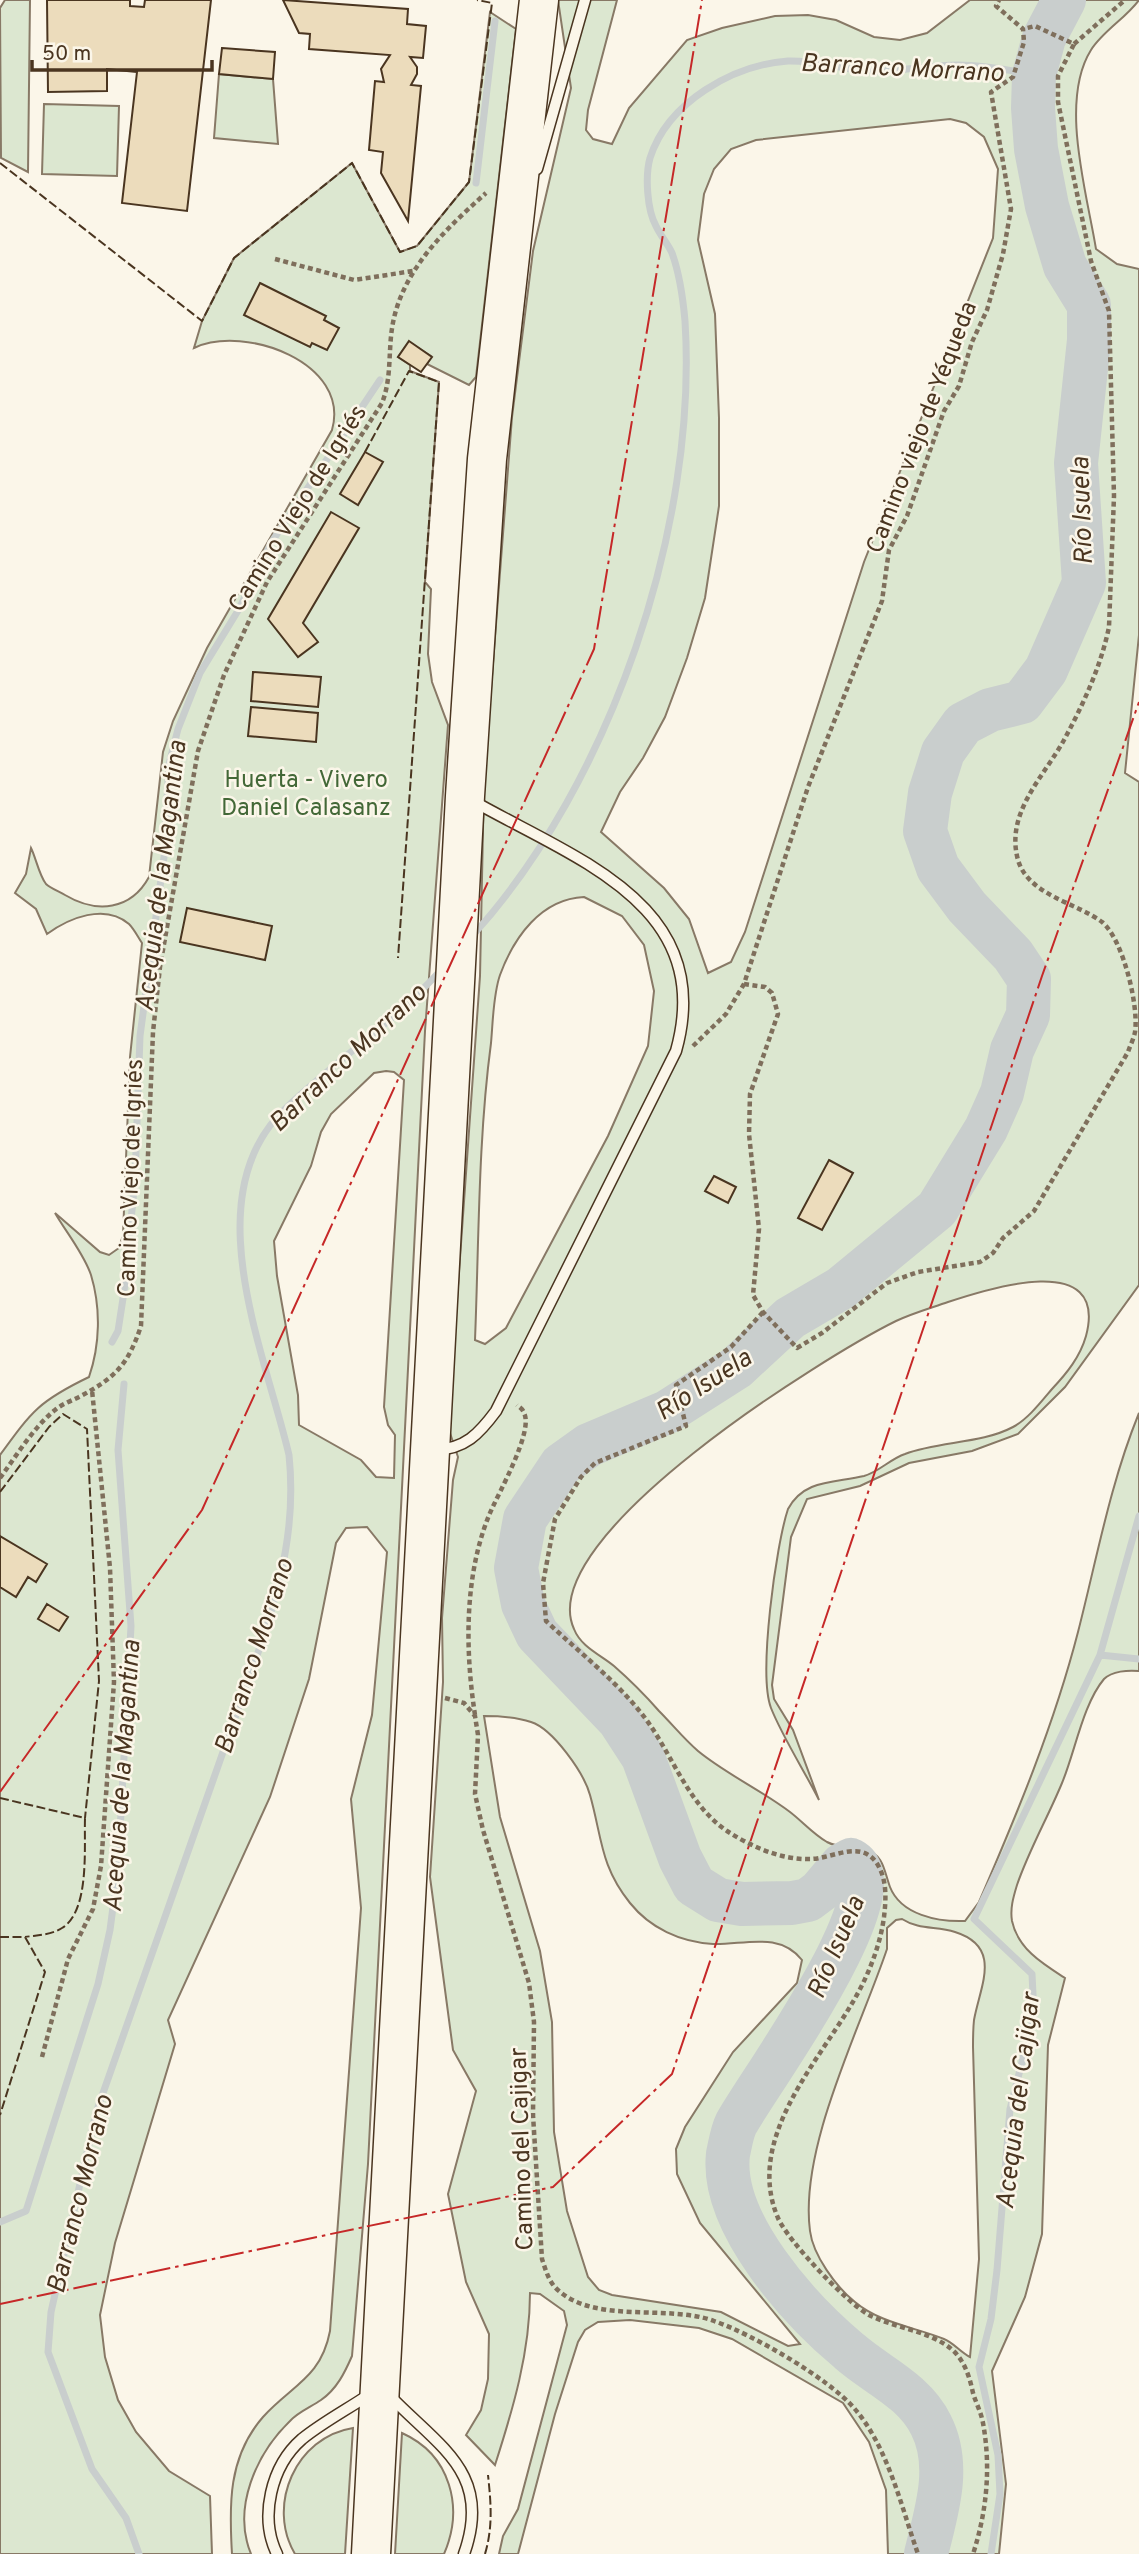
<svg xmlns="http://www.w3.org/2000/svg" width="1139" height="2554" viewBox="0 0 1139 2554" font-family="Overpass,sans-serif">
<style>
.green{fill:#dce7d0;stroke:#887966;stroke-width:2;fill-rule:evenodd}
.lines{fill:none;stroke-linecap:round;stroke-linejoin:round}
.stream{stroke:#c9cecd;stroke-width:7}
.river{stroke:#c9cecd;stroke-width:44}
.building{fill:#ecdcbc;stroke:#4a3520;stroke-width:2}
.lane-casing{stroke:#4a3520;stroke-width:13}
.highway-casing{stroke:#4a3520;stroke-width:41}
.path{stroke:#7f6f5c;stroke-width:4.5;stroke-dasharray:5 3.5;stroke-linecap:butt}
.lane{stroke:#fbf6e9;stroke-width:10}
.highway{stroke:#fbf6e9;stroke-width:38}
.fence{stroke:#4a3520;stroke-width:2;stroke-dasharray:9 3.5;stroke-linecap:butt}
.power{stroke:#c62828;stroke-width:2;stroke-dasharray:24 5 3.5 5;stroke-linecap:butt}
.labels{text-anchor:middle;stroke-width:5;stroke-linejoin:round;paint-order:stroke}
.street-label{font-size:24px;fill:#4a3520;stroke:#fbf6e9}
.park-label{font-size:24px;fill:#436837;stroke:#fbf6e9}
.water-label{font-size:26px;font-style:italic;fill:#4a3520;stroke:#fbf6e9}
</style>
<rect width="100%" height="100%" fill="#fbf6e9"/>
<path class="green" d="M 5,0 L 30,0 L 28,172 L 1,158 L 0,8 Z
M 558,0 L 617,0 L 588,110 L 586,130 L 593,139 L 612,144 L 629,108 L 687,40 L 722,28 L 775,16 L 808,15 L 836,20 L 874,37 L 900,40 L 927,33 L 970,0 L 1139,0 C 1126,18 1103,31 1091,50 C 1059,101 1087,193 1096,249 L 1117,264 L 1139,269 L 1139,635 L 1125,773 L 1139,782 L 1139,1285 L 1065,1387 L 1018,1434 L 972,1451 L 909,1463 L 860,1486 L 807,1499 L 791,1537 L 772,1685 L 774,1699 L 793,1730 L 819,1800 C 805,1772 782,1736 771,1708 C 758,1674 776,1545 788,1509 C 804,1479 834,1483 864,1476 C 879,1472 890,1459 905,1454 C 939,1441 981,1444 1013,1427 C 1028,1419 1041,1402 1052,1389 C 1067,1373 1080,1357 1086,1336 C 1109,1249 987,1289 948,1302 C 931,1308 913,1313 896,1321 C 827,1355 532,1537 574,1629 C 581,1647 601,1655 614,1666 C 630,1680 645,1695 659,1711 C 672,1724 684,1739 698,1751 C 726,1774 761,1790 790,1812 C 803,1822 813,1834 827,1842 C 840,1849 852,1846 866,1850 C 884,1855 884,1871 890,1887 C 901,1915 938,1922 965,1921 L 979,1902 C 1017,1814 1054,1725 1078,1632 C 1097,1558 1110,1484 1139,1413 L 1139,1671 C 1128,1670 1112,1671 1104,1679 C 1083,1704 1075,1752 1062,1783 C 1048,1817 1029,1850 1017,1885 C 1013,1898 1010,1909 1012,1921 C 1018,1949 1043,1964 1065,1978 L 1048,2045 L 1042,2234 L 1025,2297 L 992,2371 L 1006,2484 L 999,2554 L 888,2554 L 886,2490 L 869,2442 L 843,2403 L 732,2339 L 699,2328 L 630,2320 L 598,2322 L 585,2330 L 578,2342 L 555,2414 L 518,2554 L 499,2554 L 503,2536 L 518,2509 L 567,2325 L 564,2311 L 540,2294 L 530,2293 C 530,2352 513,2409 495,2465 L 466,2435 L 481,2410 L 488,2379 L 489,2334 L 466,2282 L 448,2194 L 476,2091 L 453,2050 L 430,1877 L 443,1682 L 442,1618 L 453,1480 L 458,1457 L 448,1427 L 480,976 L 484,780 L 512,417 L 533,251 L 571,88 ZM 950,119 L 966,123 L 984,137 L 998,169 L 993,238 L 864,562 L 745,932 L 731,962 L 708,973 L 689,919 L 664,888 L 601,832 L 620,792 L 643,758 L 665,717 L 687,658 L 705,598 L 719,506 L 719,418 L 715,314 L 698,240 L 704,194 L 714,169 L 731,149 L 756,140 ZM 584,897 L 622,916 L 644,945 L 654,991 L 648,1046 L 608,1136 L 506,1328 L 485,1344 L 475,1340 C 479,1241 478,1141 491,1043 C 493,1022 493,995 500,975 C 514,937 541,899 584,897 ZM 484,1716 C 499,1716 516,1717 531,1722 C 553,1729 584,1773 590,1795 C 602,1837 600,1866 630,1903 C 650,1928 680,1942 713,1944 C 744,1945 779,1931 802,1960 L 797,1983 L 733,2052 L 685,2127 L 676,2149 L 677,2174 L 700,2223 L 800,2344 L 788,2346 L 721,2312 L 612,2295 L 599,2290 L 588,2277 L 567,2211 L 554,2132 L 552,2022 L 540,1951 L 500,1817 ZM 902,1919 C 919,1930 936,1926 955,1932 C 1003,1947 980,1986 974,2020 C 973,2029 973,2038 973,2047 L 979,2259 L 970,2357 C 960,2352 954,2343 944,2339 C 914,2327 880,2323 855,2302 C 836,2287 813,2255 810,2231 C 799,2148 860,2029 887,1949 L 887,1928 L 896,1920 Z
M 490,12 L 516,29 L 476,377 L 469,385 L 427,364 L 431,356 L 409,342 L 398,357 L 410,365 L 410,371 L 439,382 L 425,582 L 431,589 L 428,654 L 432,682 L 448,725 L 425,1031 L 368,2164 L 352,2356 C 345,2372 337,2389 321,2400 C 311,2407 298,2412 290,2421 C 256,2454 232,2508 251,2554 L 232,2554 C 229,2505 228,2457 263,2417 C 292,2385 321,2378 330,2331 L 361,1908 L 351,1799 L 372,1715 L 387,1552 L 367,1527 L 346,1528 L 336,1543 L 309,1679 L 270,1797 L 168,2020 L 175,2044 L 115,2243 L 100,2315 L 105,2357 L 118,2400 L 136,2432 L 169,2471 L 210,2496 L 212,2554 L 0,2554 L 0,1455 C 32,1411 39,1401 89,1377 C 100,1345 101,1308 91,1275 C 84,1254 66,1232 55,1213 L 100,1252 L 109,1255 L 119,1248 L 123,1235 L 130,1057 L 142,943 C 138,937 134,929 129,924 C 105,903 69,918 47,934 L 36,909 L 15,893 L 26,874 L 31,848 C 36,858 39,875 46,884 C 50,888 60,892 65,895 C 97,914 131,910 149,877 L 163,752 L 173,721 L 207,648 L 332,430 C 351,363 245,324 194,348 L 202,321 L 234,258 L 352,163 L 400,252 L 417,246 L 469,182 ZM 386,1071 L 394,1072 L 404,1080 L 384,1407 L 388,1425 L 395,1435 L 394,1478 L 376,1477 L 361,1460 L 299,1425 L 298,1395 L 277,1276 L 274,1241 L 311,1166 L 321,1132 L 331,1114 L 374,1073 Z
M 219,74 L 273,79 L 278,144 L 214,138 Z
M 44,104 L 119,106 L 117,176 L 42,174 Z
M 353,2428 L 345,2554 L 295,2554 C 266,2505 296,2437 353,2428 Z
M 402,2433 C 451,2455 464,2508 444,2554 L 395,2554 Z"/>
<g class="lines">
<path class="stream" d="M 476,183 L 495,21
M 473,935 C 611,783 698,526 685,321 C 683,298 680,275 672,253 C 668,244 660,235 656,226 C 647,210 645,176 650,158 C 668,102 733,65 788,61 C 816,60 843,70 870,71 C 900,72 929,65 958,65 C 983,65 1010,70 1034,75
M 112,1342 L 118,1331 L 124,1292 L 135,1179 L 140,1036 L 164,857 L 169,764 L 178,729 L 200,673 L 239,609 L 271,543 L 380,380
M 1139,1516 L 1100,1655 L 1139,1659
M 0,2222 L 26,2211 L 98,1984 L 110,1930 L 118,1869 L 131,1626 L 118,1450 L 124,1384
M 139,2554 L 126,2518 L 92,2469 L 48,2352 L 51,2312 L 96,2113 L 261,1644 C 282,1580 296,1522 289,1455 C 265,1352 193,1193 287,1107 C 337,1060 395,1021 441,970
M 991,2554 L 1000,2494 L 998,2455 L 979,2367 L 991,2319 L 997,2270 L 1010,2109 L 1034,2015 L 1032,1974 L 974,1919 L 1100,1655"/>
<path class="river" d="M 926,2554 C 936,2513 952,2466 931,2425 C 914,2390 876,2375 849,2351 C 800,2310 720,2223 728,2154 C 730,2145 732,2132 736,2124 C 755,2088 903,1888 851,1860 L 842,1865 L 820,1891 L 808,1900 L 792,1903 L 742,1904 L 718,1900 L 694,1885 L 680,1858 L 643,1757 L 619,1720 L 537,1634 L 523,1604 L 516,1568 L 525,1519 L 561,1465 L 589,1445 L 667,1412 L 736,1368 L 790,1318 L 841,1288 L 937,1209 L 986,1129 L 1002,1093 L 1012,1050 L 1028,1015 L 1029,979 L 1013,955 L 967,907 L 938,868 L 925,831 L 930,793 L 943,752 L 963,724 L 990,710 L 1022,702 L 1046,670 L 1084,583 L 1076,463 L 1089,340 L 1089,305 L 1065,266 L 1047,206 L 1036,149 L 1033,108 L 1034,75 L 1044,38 L 1064,0"/>
</g>
<path class="building" d="M 47,0 L 130,0 L 130,6 L 144,7 L 145,0 L 211,0 L 187,211 L 122,203 L 137,72 L 107,69 L 107,91 L 48,92 Z
M 283,0 L 408,9 L 407,24 L 426,26 L 423,58 L 410,57 L 417,67 L 417,74 L 411,85 L 421,86 L 408,221 L 381,173 L 383,152 L 369,150 L 375,81 L 384,82 L 381,69 L 390,55 L 309,49 L 310,34 L 299,33 Z
M 222,48 L 275,52 L 273,79 L 219,74 Z
M 260,283 L 326,316 L 324,320 L 339,328 L 327,350 L 312,343 L 310,347 L 244,315 Z
M 409,341 L 432,357 L 421,372 L 398,357 Z
M 365,452 L 383,462 L 358,505 L 340,494 Z
M 331,512 L 359,528 L 303,623 L 318,642 L 298,657 L 268,619 Z
M 253,672 L 321,677 L 318,707 L 251,701 Z
M 251,707 L 318,713 L 316,742 L 248,736 Z
M 187,908 L 272,926 L 265,960 L 180,942 Z
M 829,1160 L 853,1173 L 822,1230 L 798,1218 Z
M 714,1176 L 736,1187 L 728,1203 L 705,1191 Z
M 0,1536 L 47,1564 L 36,1582 L 28,1577 L 16,1597 L 0,1587 Z
M 47,1604 L 68,1617 L 59,1631 L 38,1619 Z"/>
<g class="lines">
<g class="lane-casing">
<path id="lane" d="M 537,169 L 585,0
M 435,1450 C 465,1449 479,1434 496,1411 L 676,1051 C 717,905 575,859 473,801
M 390,2396 C 439,2447 493,2473 464,2554
M 277,2554 C 259,2517 271,2466 302,2439 C 323,2422 348,2409 370,2394"/>
</g>
<g class="highway-casing">
<path id="highway" d="M 371,2554 L 465,796 L 487,459 L 539,0"/>
</g>
<path class="path" d="M 1074,44 L 1125,0
M 275,259 L 354,280 L 413,271
M 744,984 L 765,987 L 772,993 L 778,1014 L 750,1094 L 749,1134 L 759,1229 L 753,1295 L 763,1312 L 797,1348 L 822,1333 L 887,1283 L 918,1272 L 980,1262 L 993,1253 L 1003,1238 L 1034,1211 L 1128,1052 C 1130,1046 1134,1038 1135,1032 C 1139,1006 1123,939 1102,922 C 1077,903 1028,895 1018,860 C 1005,813 1043,778 1064,740 C 1083,705 1101,666 1109,627 L 1114,496 L 1109,311 L 1091,261 L 1058,102 L 1058,76 L 1074,44 L 1035,26 L 1023,29
M 693,1046 L 726,1014 L 744,984 L 808,787 L 882,601 L 889,550 L 907,516 L 944,411 L 959,386 L 972,342 L 987,310 L 1003,254 L 1011,209 L 991,92 L 1013,77 L 1024,42 L 1023,29 L 996,6 L 999,0
M 763,1312 L 731,1347 L 676,1385 L 686,1426 L 595,1463 L 581,1477 L 555,1519 L 543,1583 L 546,1621 C 579,1652 614,1679 642,1714 C 672,1752 686,1803 727,1831 C 750,1846 781,1860 810,1859 C 833,1859 863,1837 879,1867 C 887,1882 886,1900 884,1917 C 880,1947 867,1979 851,2005 C 815,2066 745,2141 778,2218 C 788,2241 847,2303 869,2315 C 893,2327 923,2330 946,2345 C 963,2356 969,2374 973,2393 C 976,2403 981,2412 983,2423 C 991,2467 987,2511 973,2554
M 0,1478 C 17,1455 33,1428 55,1410 C 62,1404 71,1401 79,1397 C 115,1378 128,1365 141,1326 L 153,1032 L 160,967 L 198,751 L 224,675 L 267,582 L 382,403 C 393,375 387,347 394,318 C 406,266 448,227 486,193
M 445,1698 L 464,1703 L 475,1716 L 478,1735 L 475,1794 L 483,1830 L 529,1983 L 534,2022 L 533,2115 L 542,2259 C 546,2271 549,2283 559,2291 C 597,2324 668,2304 714,2321 C 752,2334 828,2378 854,2408 C 888,2447 901,2506 918,2554
M 475,1715 C 465,1650 464,1575 490,1513 C 498,1494 534,1431 524,1413 C 523,1409 519,1407 517,1405
M 42,2057 L 68,1959 L 93,1909 L 101,1866 L 114,1682 L 110,1568 L 92,1390"/>
<use href="#lane" class="lane"/>
<use href="#highway" class="highway"/>
<path class="fence" d="M 0,163 L 202,321 L 234,258 L 352,163 L 400,252 L 417,246 L 469,182 L 492,3 L 477,0
M 365,452 L 409,371 L 439,382 L 398,958
M 0,1492 L 49,1427 L 63,1414 L 87,1429 L 99,1681 L 85,1818
M 0,1798 L 85,1818 C 84,1847 90,1911 62,1928 C 51,1935 38,1935 25,1937
M 0,1937 L 25,1937 L 45,1972 L 0,2115
M 485,2554 C 493,2527 491,2503 488,2475"/>
<path class="power" d="M 0,1792 L 202,1510 L 594,649 L 702,0
M 0,2304 L 553,2187 L 672,2074 L 1042,976 L 1139,702"/>
</g>
<g class="labels">
<g class="street-label">
<text transform="translate(921 427) rotate(-69)" y="8">Camino viejo de Yéqueda</text>
<text transform="translate(297 508) rotate(-58)" y="8">Camino Viejo de Igriés</text>
<text transform="translate(130 1178) rotate(-88)" y="8">Camino Viejo de Igriés</text>
<text transform="translate(521 2149) rotate(-92)" y="8">Camino del Cajigar</text>
</g>
<g class="park-label">
<text x="306" y="787">Huerta - Vivero<tspan x="306" dy="28">Daniel Calasanz</tspan></text>
</g>
<g class="water-label">
<text transform="translate(902 67) rotate(3)" y="9">Barranco Morrano</text>
<text transform="translate(1081 511) rotate(-92)" y="9">Río Isuela</text>
<text transform="translate(160 876) rotate(-83)" y="9">Acequia de la Magantina</text>
<text transform="translate(347 1057) rotate(-43)" y="9">Barranco Morrano</text>
<text transform="translate(703 1384) rotate(-33)" y="9">Río Isuela</text>
<text transform="translate(253 1656) rotate(-72)" y="9">Barranco Morrano</text>
<text transform="translate(121 1776) rotate(-86)" y="9">Acequia de la Magantina</text>
<text transform="translate(835 1947) rotate(-67)" y="9">Río Isuela</text>
<text transform="translate(1017 2101) rotate(-83)" y="9">Acequia del Cajigar</text>
<text transform="translate(79 2194) rotate(-76)" y="9">Barranco Morrano</text>
</g>
</g>
<path d="M32 60v10h180v-10" fill="none" stroke="#4a3520" stroke-width="3.5"/>
<text x="42" y="60" font-size="21" fill="#4a3520" stroke="#fbf6e9" stroke-width="5" paint-order="stroke">50 m</text>
</svg>
